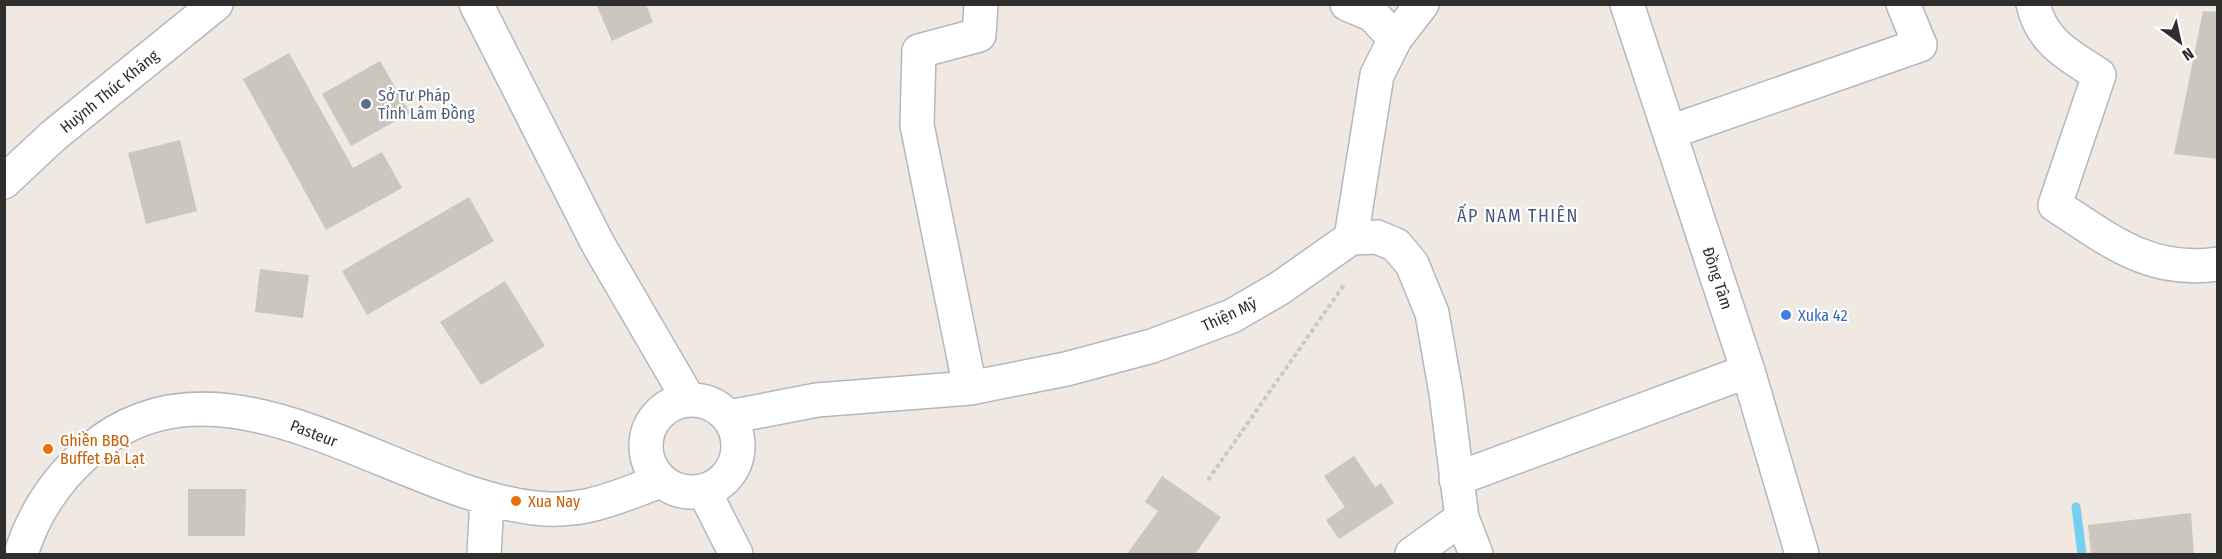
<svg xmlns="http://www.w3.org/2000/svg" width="2222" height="559" viewBox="0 0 2222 559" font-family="'Fira Sans Condensed',sans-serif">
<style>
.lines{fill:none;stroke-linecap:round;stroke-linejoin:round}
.stream{stroke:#75cff0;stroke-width:9}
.building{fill:#cbc7bf}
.minor-casing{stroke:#b4b7c1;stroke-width:36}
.path{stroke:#c9c9c9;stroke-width:4;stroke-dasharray:4.5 3;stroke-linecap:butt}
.minor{stroke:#fff;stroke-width:33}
.service-dot{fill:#5c6f8a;stroke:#fff;stroke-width:2}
.shop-dot{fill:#3f7fe0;stroke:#fff;stroke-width:2}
.food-dot{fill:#e8710a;stroke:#fff;stroke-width:2}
.labels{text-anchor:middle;stroke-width:4.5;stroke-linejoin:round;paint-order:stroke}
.street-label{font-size:16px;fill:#2e2e2e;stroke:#fff}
.service-label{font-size:16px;fill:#4e5e75;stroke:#fff;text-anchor:start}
.shop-label{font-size:16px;fill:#366cbe;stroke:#fff;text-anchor:start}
.food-label{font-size:16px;fill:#c56008;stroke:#fff;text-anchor:start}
.neighbourhood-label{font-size:18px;letter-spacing:1.5px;fill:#4d5680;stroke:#fff}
</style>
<rect width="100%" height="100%" fill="#efe9e1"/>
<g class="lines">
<path class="stream" d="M 2076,507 L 2082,554"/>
</g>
<path class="building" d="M 596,4 L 646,4 L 653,22 L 612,41 Z
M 2203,11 L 2218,12 L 2218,159 L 2174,154 Z
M 289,53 L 353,168 L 382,152 L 402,188 L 326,230 L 243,79 Z
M 380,61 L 410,113 L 351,146 L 322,94 Z
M 180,140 L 197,211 L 146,224 L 128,153 Z
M 469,197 L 494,241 L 367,315 L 342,271 Z
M 260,269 L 309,275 L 303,318 L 255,312 Z
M 505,281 L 545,346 L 481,385 L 440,322 Z
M 1354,456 L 1375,487 L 1381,483 L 1394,503 L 1339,539 L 1326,520 L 1345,507 L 1324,476 Z
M 1162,476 L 1221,517 L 1195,554 L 1127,554 L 1158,511 L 1145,502 Z
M 188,489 L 246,489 L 245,536 L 188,536 Z
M 2191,513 L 2194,554 L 2091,554 L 2088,525 Z"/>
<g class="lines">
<g class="minor-casing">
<path id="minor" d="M 476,4 L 598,244 L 689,400
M 1347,4 L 1373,15 L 1395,39
M 1627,4 L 1748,371 L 1802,554
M 2033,4 C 2042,43 2069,55 2099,75 L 2055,205 C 2109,240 2149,274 2218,264
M 1670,132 L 1920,45 L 1903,4
M 4,182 L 53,136 L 216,4
M 1351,238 L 1377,75 L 1395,39 L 1422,4
M 970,388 L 917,125 L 919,51 L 979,35 L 981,4
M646 446a46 46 0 1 1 92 0a46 46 0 1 1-92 0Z
M 729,417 L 817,400 L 970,388 L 1066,369 L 1152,346 L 1232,316 L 1280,288 L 1351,238 L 1377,237 L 1396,245 L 1412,264 L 1432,313 L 1446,393 L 1462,518 L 1476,554
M 1456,479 L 1748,371
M 704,491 L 736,554
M 21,554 C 34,512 56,479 90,450 C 223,337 394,492 535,508 C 584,514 616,497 661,481
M 484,554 L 487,500
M 1412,554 L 1462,518"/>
</g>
<path class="path" d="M 1208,480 L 1344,285"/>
<use href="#minor" class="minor"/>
</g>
<circle class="service-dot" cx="366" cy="104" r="6"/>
<circle class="shop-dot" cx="1786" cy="315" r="6"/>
<g class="food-dot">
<circle cx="48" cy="449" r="6"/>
<circle cx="516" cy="501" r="6"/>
</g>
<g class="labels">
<g class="street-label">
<text transform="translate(109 91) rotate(-39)" y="6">Huỳnh Thúc Kháng</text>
<text transform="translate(1718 278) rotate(72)" y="6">Đồng Tâm</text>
<text transform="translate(1229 314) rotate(-25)" y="6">Thiện Mỹ</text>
<text transform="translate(314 433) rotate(21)" y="6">Pasteur</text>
</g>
<g class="service-label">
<text x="378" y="101">Sở Tư Pháp<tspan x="378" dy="18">Tỉnh Lâm Đồng</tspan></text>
</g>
<g class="shop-label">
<text x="1798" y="321">Xuka 42</text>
</g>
<g class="food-label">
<text x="60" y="446">Ghiền BBQ<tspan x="60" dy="18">Buffet Đà Lạt</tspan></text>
<text x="528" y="507">Xua Nay</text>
</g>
<g class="neighbourhood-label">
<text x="1518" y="222">ẤP NAM THIÊN</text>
</g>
</g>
<rect width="2222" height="559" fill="none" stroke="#2e2e2e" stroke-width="12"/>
<g transform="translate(2180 42) rotate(147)" stroke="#ffffff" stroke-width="4.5" paint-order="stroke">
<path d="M0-4.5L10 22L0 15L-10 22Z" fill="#2e2e2e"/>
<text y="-9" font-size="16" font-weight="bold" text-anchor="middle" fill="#2e2e2e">N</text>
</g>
</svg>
